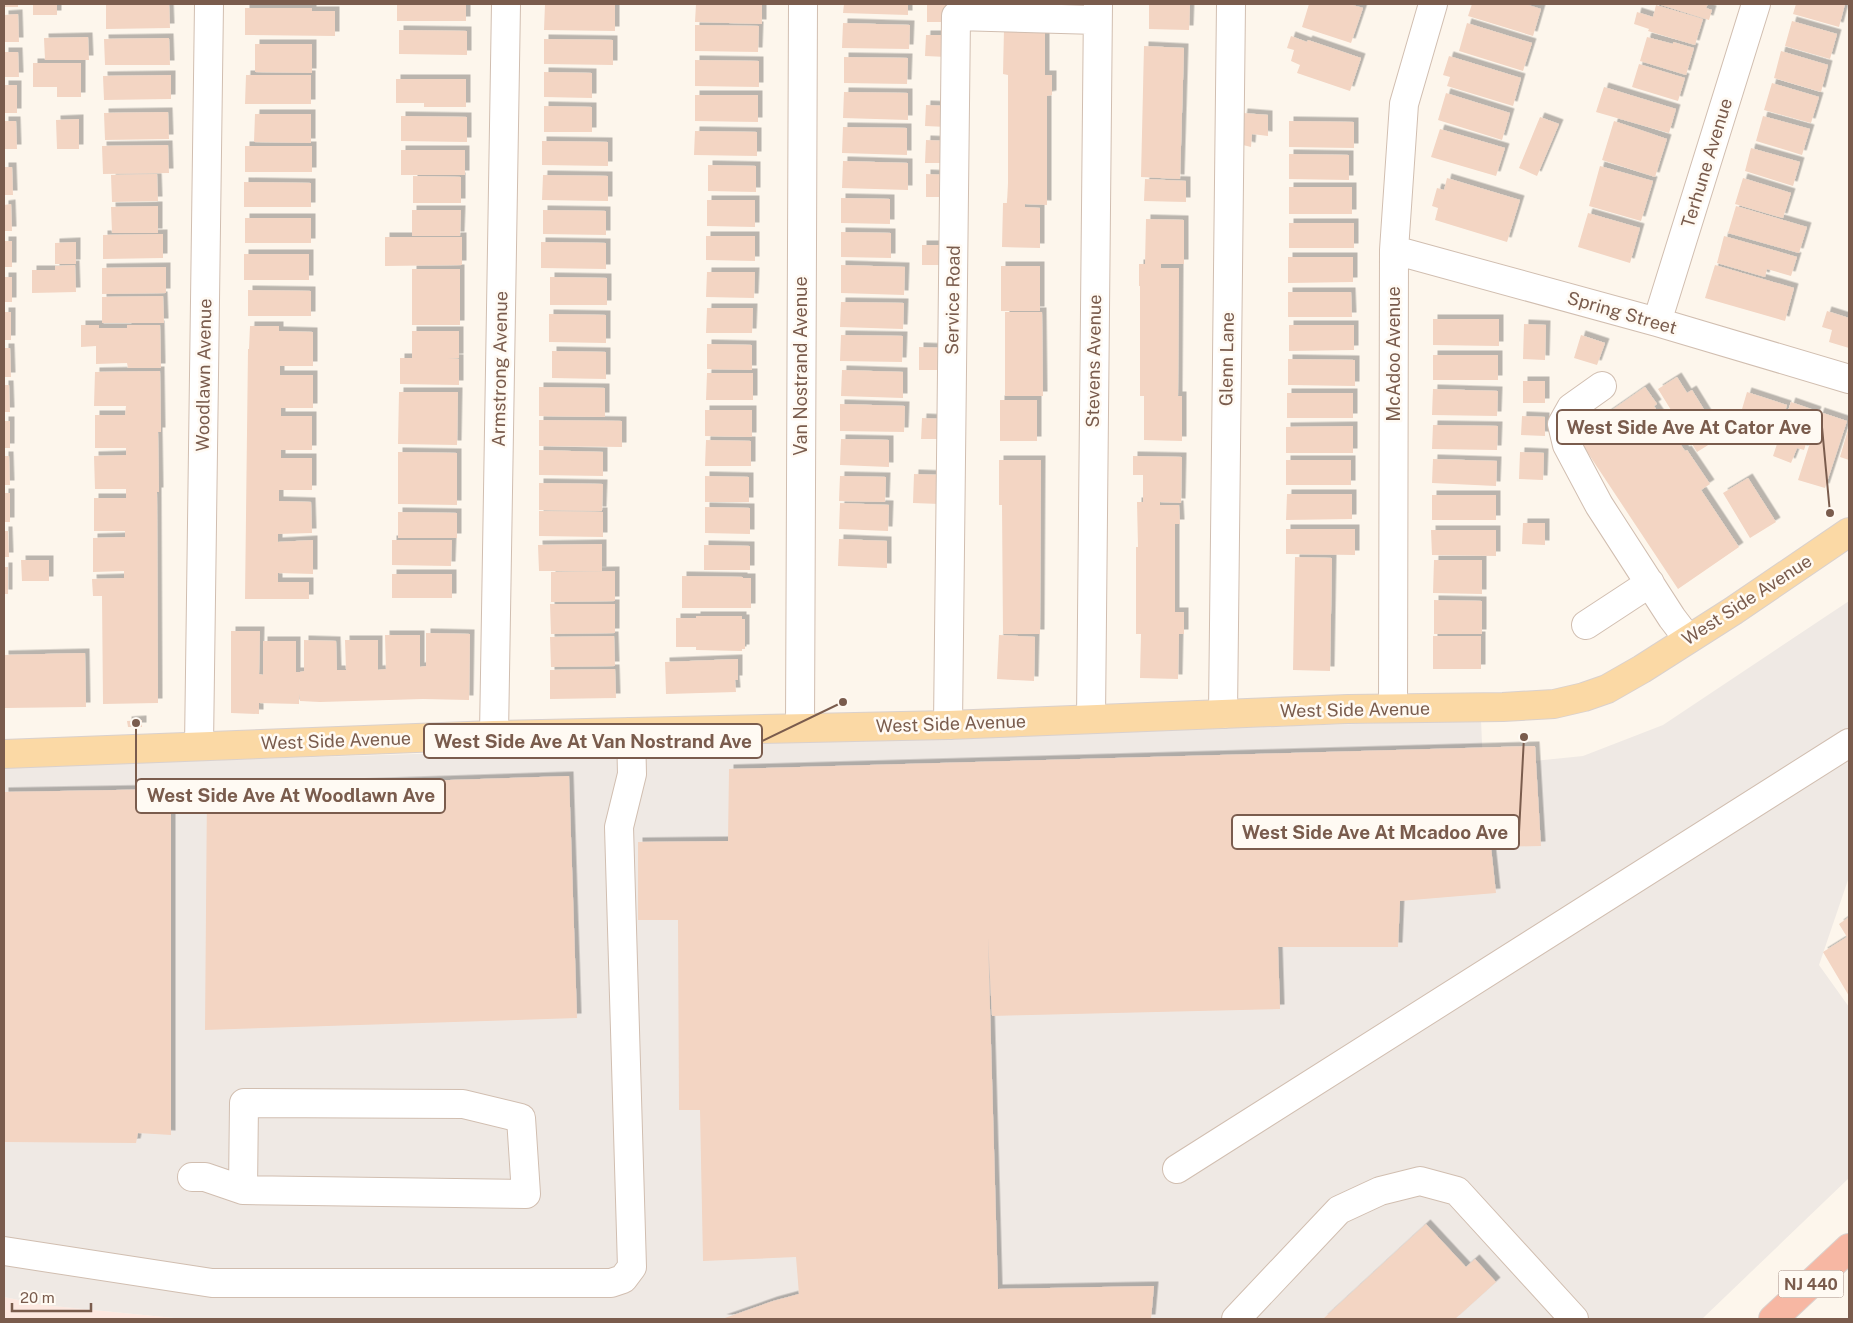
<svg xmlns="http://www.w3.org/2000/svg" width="1853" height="1323" viewBox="0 0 1853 1323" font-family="'Public Sans',sans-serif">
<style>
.commercial{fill:#fde8e0}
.industrial{fill:#efe9e4}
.building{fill:#f3d5c3;filter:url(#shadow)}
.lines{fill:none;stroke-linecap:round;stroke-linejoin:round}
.minor-casing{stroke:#d1beb0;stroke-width:30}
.major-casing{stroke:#dad1cd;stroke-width:30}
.highway-casing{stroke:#dad1cd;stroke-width:30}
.minor{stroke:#fff;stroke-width:28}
.major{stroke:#fbd9a5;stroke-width:28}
.highway{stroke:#f7b7a3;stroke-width:28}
.labels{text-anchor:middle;stroke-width:5;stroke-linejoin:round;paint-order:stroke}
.shield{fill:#fffaf3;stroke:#a28b7f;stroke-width:1}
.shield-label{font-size:16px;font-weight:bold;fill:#7a5c4d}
.street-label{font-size:18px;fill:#7a5c4d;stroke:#fffaf3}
.leader{fill:none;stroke:#7a5c4d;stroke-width:2}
.callout-dot{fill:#7a5c4d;stroke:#fffaf3;stroke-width:2}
.callout{fill:#fffaf3;stroke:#7a5c4d;stroke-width:2}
.callout-label{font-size:19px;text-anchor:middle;font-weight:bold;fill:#7a5c4d}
</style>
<defs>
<filter id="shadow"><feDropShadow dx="4.5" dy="-4.5" stdDeviation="0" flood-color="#0004"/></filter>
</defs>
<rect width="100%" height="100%" fill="#fdf6ec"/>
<path class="commercial" d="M 4,1297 L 43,1305 L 184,1319 L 4,1319 Z"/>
<path class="industrial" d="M 1849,601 L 1849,877 L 1819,965 L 1849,1007 L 1849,1178 L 1702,1319 L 184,1319 L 43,1305 L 4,1297 L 4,767 L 1481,720 L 1483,766 L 1583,756 L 1663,725 Z"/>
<path class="building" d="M 4,4 L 18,4 L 18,7 L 4,7 Z
M 33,4 L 57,4 L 57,15 L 33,15 Z
M 106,4 L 169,4 L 170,28 L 106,29 Z
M 397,4 L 466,4 L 466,21 L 397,21 Z
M 545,4 L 615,5 L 615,31 L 544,30 Z
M 696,4 L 762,4 L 762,24 L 695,22 Z
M 844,4 L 908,4 L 908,15 L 843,13 Z
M 927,4 L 948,4 L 947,22 L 927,22 Z
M 1149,4 L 1190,4 L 1189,30 L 1149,29 Z
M 1309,4 L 1349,4 L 1363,8 L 1351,43 L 1302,27 Z
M 1472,4 L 1525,4 L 1541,9 L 1533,36 L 1468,16 Z
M 1658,4 L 1708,4 L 1706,8 L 1712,10 L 1709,20 Z
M 1796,4 L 1845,4 L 1839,27 L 1793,14 Z
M 1656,5 L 1703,19 L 1695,45 L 1648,31 L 1649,29 L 1634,24 L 1637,12 L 1653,17 Z
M 245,8 L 312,8 L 312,11 L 335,11 L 335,36 L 245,35 Z
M 18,14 L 19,42 L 4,42 L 4,15 Z
M 1792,21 L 1837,34 L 1830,59 L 1785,46 Z
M 843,23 L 910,25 L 909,49 L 842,48 Z
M 1467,23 L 1532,43 L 1523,71 L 1459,51 Z
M 695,25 L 759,26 L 758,52 L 695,51 Z
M 1004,29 L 1045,29 L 1045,75 L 1052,75 L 1052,95 L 1047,96 L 1047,205 L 1025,204 L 1025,207 L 1040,208 L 1040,248 L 1002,247 L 1003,203 L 1007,203 L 1008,183 L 1008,75 L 1003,74 Z
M 399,30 L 467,31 L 467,55 L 399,54 Z
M 926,35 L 947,35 L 947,57 L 925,56 Z
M 1291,36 L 1307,42 L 1308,40 L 1361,58 L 1350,91 L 1297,73 L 1300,65 L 1291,61 L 1294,50 L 1287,48 Z
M 88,37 L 89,60 L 45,60 L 44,38 Z
M 1647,37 L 1673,44 L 1673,42 L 1694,48 L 1686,75 L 1640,61 Z
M 169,38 L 170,65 L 105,65 L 104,39 Z
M 544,39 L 613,40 L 613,65 L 544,64 Z
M 255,44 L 312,44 L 312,73 L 255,72 Z
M 1144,46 L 1184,48 L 1180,179 L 1141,177 Z
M 1781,51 L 1828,65 L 1821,92 L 1774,78 Z
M 4,52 L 18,52 L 19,77 L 4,77 Z
M 1449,56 L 1521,78 L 1513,106 L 1447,86 L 1450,77 L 1443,75 Z
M 844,57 L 908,58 L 907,84 L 844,83 Z
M 695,60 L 759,61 L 759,87 L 695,86 Z
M 33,63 L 81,63 L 81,97 L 57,97 L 57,87 L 33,87 Z
M 1639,64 L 1685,78 L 1678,101 L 1632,87 Z
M 544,72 L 592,73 L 592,98 L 544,97 Z
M 171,75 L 171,99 L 104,100 L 103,76 Z
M 246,75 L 311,75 L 311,104 L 245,104 Z
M 396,79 L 466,79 L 466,107 L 424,107 L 424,103 L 396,103 Z
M 1772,83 L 1819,97 L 1811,123 L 1764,110 Z
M 4,85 L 17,85 L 17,113 L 4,113 Z
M 1604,87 L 1676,109 L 1669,133 L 1596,112 Z
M 844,92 L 908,93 L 908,120 L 843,118 Z
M 1446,93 L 1510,113 L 1502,140 L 1438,120 Z
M 695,95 L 758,95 L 758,122 L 695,121 Z
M 926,105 L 948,106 L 947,127 L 925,126 Z
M 544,106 L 592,107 L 592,132 L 544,132 Z
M 168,112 L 169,139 L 105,140 L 104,113 Z
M 1243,113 L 1268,115 L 1268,136 L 1252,134 L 1251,147 L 1239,144 Z
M 255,114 L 311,114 L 311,143 L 254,142 Z
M 401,116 L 467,117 L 467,142 L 401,141 Z
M 1763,116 L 1810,129 L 1802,155 L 1756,141 Z
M 1540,117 L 1559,124 L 1537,176 L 1519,168 Z
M 79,119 L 79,149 L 57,149 L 56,120 Z
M 4,121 L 16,121 L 17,149 L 4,149 Z
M 1289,121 L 1354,122 L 1354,148 L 1289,147 Z
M 1614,121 L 1667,139 L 1655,177 L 1602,160 Z
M 843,127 L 907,128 L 907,155 L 842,153 Z
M 1440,129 L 1505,148 L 1496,176 L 1431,157 Z
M 695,131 L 757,132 L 757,156 L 694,155 Z
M 926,140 L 948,141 L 947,163 L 925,163 Z
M 542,141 L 608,142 L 608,166 L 542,165 Z
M 168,145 L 169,173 L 103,174 L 102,146 Z
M 245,146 L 312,146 L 312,172 L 245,172 Z
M 1751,148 L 1800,162 L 1793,186 L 1745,171 Z
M 401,150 L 465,150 L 465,175 L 401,175 Z
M 1289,154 L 1349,155 L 1349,180 L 1289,179 Z
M 843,161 L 908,163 L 908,190 L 842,188 Z
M 708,165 L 756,166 L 756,192 L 708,191 Z
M 1600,166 L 1653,181 L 1641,221 L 1589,206 Z
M 4,167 L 12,167 L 13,195 L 4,195 Z
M 157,174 L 158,201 L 112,202 L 111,175 Z
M 926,174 L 946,175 L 946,197 L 926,197 Z
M 543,175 L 608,176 L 608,201 L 542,200 Z
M 413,176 L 461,177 L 461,203 L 413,203 Z
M 1447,178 L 1520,200 L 1507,242 L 1435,220 L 1438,208 L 1432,206 L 1437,188 L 1444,190 Z
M 1743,178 L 1791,193 L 1783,218 L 1735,204 Z
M 1145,179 L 1186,181 L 1186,202 L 1144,201 Z
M 244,182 L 311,183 L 311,207 L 244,207 Z
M 1289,187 L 1352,187 L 1352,214 L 1289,214 Z
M 841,198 L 890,199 L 890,224 L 841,223 Z
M 707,200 L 755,200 L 755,227 L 707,226 Z
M 11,204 L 12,231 L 4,231 L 4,205 Z
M 158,206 L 158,233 L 112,233 L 111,207 Z
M 1736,206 L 1807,227 L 1799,253 L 1728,233 Z
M 412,210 L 461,210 L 460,236 L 412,236 Z
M 543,210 L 606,211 L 606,235 L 543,234 Z
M 1588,213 L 1640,228 L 1630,263 L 1578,247 Z
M 245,218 L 311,218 L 311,243 L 245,243 Z
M 1146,219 L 1184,220 L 1184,264 L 1161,264 L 1161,268 L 1179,268 L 1178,396 L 1182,396 L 1182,441 L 1144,440 L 1144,396 L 1140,396 L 1140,286 L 1139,286 L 1139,264 L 1145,264 Z
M 1289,223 L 1354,223 L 1354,248 L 1289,248 Z
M 841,232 L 891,233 L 891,258 L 841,257 Z
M 163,234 L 163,258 L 103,259 L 103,235 Z
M 706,236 L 755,236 L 755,261 L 706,260 Z
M 1724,236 L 1797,257 L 1791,276 L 1767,269 L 1765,277 L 1717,263 Z
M 385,237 L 462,237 L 462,265 L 385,266 Z
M 4,241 L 12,241 L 12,267 L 4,267 Z
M 76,242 L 76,264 L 55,264 L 55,243 Z
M 541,242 L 606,243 L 606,269 L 541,268 Z
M 922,245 L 946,245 L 945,265 L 922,265 Z
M 244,254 L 309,254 L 309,280 L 244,280 Z
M 1288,257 L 1353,257 L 1353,282 L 1288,283 Z
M 75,265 L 76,292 L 32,293 L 32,270 L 55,270 L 55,266 Z
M 841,265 L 905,267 L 904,295 L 841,293 Z
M 1715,265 L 1794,288 L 1785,321 L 1705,298 Z
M 1001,266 L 1040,266 L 1040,311 L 1001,311 Z
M 166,267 L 166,293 L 102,294 L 102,268 Z
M 412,269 L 460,269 L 460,325 L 412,325 Z
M 707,272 L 755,272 L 754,298 L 706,297 Z
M 4,277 L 12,277 L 12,302 L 4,302 Z
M 550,277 L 607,278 L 607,305 L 550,305 Z
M 248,290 L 311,291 L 311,316 L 248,316 Z
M 1288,292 L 1351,292 L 1352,317 L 1288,317 Z
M 163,296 L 164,323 L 102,323 L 102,297 Z
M 841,302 L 904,303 L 903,329 L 840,327 Z
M 707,308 L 753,308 L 752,333 L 706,333 Z
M 1827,311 L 1849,318 L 1849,348 L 1829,342 L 1832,330 L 1822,327 Z
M 4,312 L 11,312 L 11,340 L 4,340 Z
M 1005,312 L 1042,312 L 1043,396 L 1005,396 Z
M 549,314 L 606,315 L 606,343 L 549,342 Z
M 1433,319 L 1499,319 L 1499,346 L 1433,345 Z
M 1524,324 L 1546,325 L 1545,360 L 1523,359 Z
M 81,325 L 99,325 L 99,328 L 127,328 L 127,325 L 160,325 L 161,368 L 128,368 L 127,363 L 96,364 L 96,346 L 81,347 Z
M 1289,325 L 1354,325 L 1354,350 L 1289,351 Z
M 250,326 L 279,326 L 279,331 L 313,332 L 313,366 L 280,366 L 280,375 L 313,375 L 313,408 L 281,408 L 281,416 L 312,416 L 312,450 L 281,450 L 281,458 L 312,458 L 312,490 L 279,490 L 279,501 L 311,502 L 312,533 L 278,534 L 278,542 L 313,540 L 313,574 L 278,573 L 278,582 L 309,582 L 309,599 L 245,599 L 248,349 L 249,349 Z
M 412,331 L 459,331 L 459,358 L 448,358 L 459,359 L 459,385 L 400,384 L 400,358 L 412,358 Z
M 841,335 L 903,336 L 902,362 L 840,361 Z
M 1581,335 L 1605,343 L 1597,365 L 1574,358 Z
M 707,344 L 752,345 L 752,370 L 707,369 Z
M 919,347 L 944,348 L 944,370 L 919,370 Z
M 4,348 L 10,348 L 11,377 L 4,377 Z
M 552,351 L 606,352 L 606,379 L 552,378 Z
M 1433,355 L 1498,355 L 1498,380 L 1433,380 Z
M 1288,359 L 1355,360 L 1355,386 L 1288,385 Z
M 842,370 L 903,372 L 903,398 L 841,396 Z
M 160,371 L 161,432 L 158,432 L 159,492 L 157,492 L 158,703 L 103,704 L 102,596 L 93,596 L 92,579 L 124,578 L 124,571 L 93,572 L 93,538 L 125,537 L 125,531 L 94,531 L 94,498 L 126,498 L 126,489 L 95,489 L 94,456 L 126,455 L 126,448 L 95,448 L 95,415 L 125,415 L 126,406 L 94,406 L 95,372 Z
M 707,373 L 753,373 L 753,400 L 706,400 Z
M 1677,377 L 1687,393 L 1692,390 L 1721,437 L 1697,452 L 1658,389 Z
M 1523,381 L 1545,381 L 1545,403 L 1523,403 Z
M 4,385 L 9,385 L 10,412 L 4,412 Z
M 539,387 L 605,388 L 605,417 L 539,416 Z
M 1645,387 L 1657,404 L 1654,406 L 1685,451 L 1687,450 L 1710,484 L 1701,490 L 1739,547 L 1678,589 L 1576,435 Z
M 1433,389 L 1498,391 L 1497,416 L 1432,415 Z
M 399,392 L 458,392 L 457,445 L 398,444 Z
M 1747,392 L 1787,405 L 1775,445 L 1735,433 Z
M 1287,393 L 1353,393 L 1353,418 L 1287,418 Z
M 1000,400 L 1037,400 L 1037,441 L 1000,441 Z
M 1791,402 L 1817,411 L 1804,450 L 1797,448 L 1791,463 L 1773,456 Z
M 840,404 L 905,406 L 904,432 L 840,431 Z
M 705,410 L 752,410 L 752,437 L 705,436 Z
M 1820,412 L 1847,421 L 1825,488 L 1798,480 Z
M 1522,416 L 1545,417 L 1545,436 L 1521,435 Z
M 922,418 L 943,419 L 942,439 L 921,439 Z
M 539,420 L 622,421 L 622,447 L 539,446 Z
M 4,421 L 10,421 L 10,448 L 4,448 Z
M 1433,425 L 1498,426 L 1497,450 L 1432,449 Z
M 1353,426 L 1353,453 L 1286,453 L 1286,427 Z
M 1849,426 L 1849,460 L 1840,457 Z
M 841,439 L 889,440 L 889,467 L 840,465 Z
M 706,440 L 751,441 L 751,466 L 705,466 Z
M 539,450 L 603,452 L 603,476 L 539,475 Z
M 398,452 L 457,453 L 457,505 L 398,504 Z
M 1520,452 L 1544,453 L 1543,480 L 1519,479 Z
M 4,456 L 9,456 L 10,485 L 4,485 Z
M 1133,456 L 1182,457 L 1181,503 L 1160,502 L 1160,505 L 1179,505 L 1180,524 L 1175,524 L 1175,612 L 1184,612 L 1184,634 L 1179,634 L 1178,679 L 1140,678 L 1141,634 L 1136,634 L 1136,547 L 1138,547 L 1137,502 L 1143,502 L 1143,475 L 1133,475 Z
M 1433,459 L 1497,461 L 1496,486 L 1432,483 Z
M 999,460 L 1041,460 L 1040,634 L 1003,634 L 1002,505 L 999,505 Z
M 1286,460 L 1351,460 L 1351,485 L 1286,485 Z
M 914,474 L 941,475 L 940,504 L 913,503 Z
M 705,476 L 749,477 L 749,502 L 705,502 Z
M 840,476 L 886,477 L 885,502 L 839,501 Z
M 1748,478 L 1776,522 L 1750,538 L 1723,493 Z
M 539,483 L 603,484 L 602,511 L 539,510 Z
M 4,493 L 10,493 L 10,522 L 4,522 Z
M 1287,494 L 1352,494 L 1352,519 L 1286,520 Z
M 1432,495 L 1496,495 L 1496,520 L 1432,520 Z
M 840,503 L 889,505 L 888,531 L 839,529 Z
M 705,507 L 750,508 L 750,534 L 705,533 Z
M 539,511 L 603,512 L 603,537 L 539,536 Z
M 398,512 L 457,513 L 457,538 L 398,538 Z
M 1523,523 L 1545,523 L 1545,545 L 1522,544 Z
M 1286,529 L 1355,529 L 1355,555 L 1286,554 Z
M 1431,530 L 1496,530 L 1496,556 L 1432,555 Z
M 4,531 L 8,531 L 9,557 L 4,557 Z
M 839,539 L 887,541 L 887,568 L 838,566 Z
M 392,540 L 452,540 L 451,566 L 392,565 Z
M 602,544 L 602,571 L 539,571 L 538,545 Z
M 704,545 L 750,546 L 750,570 L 704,570 Z
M 1295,557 L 1332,558 L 1330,671 L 1293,670 Z
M 21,560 L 49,560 L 49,581 L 22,581 Z
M 1434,560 L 1482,560 L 1482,594 L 1433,593 Z
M 4,567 L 8,567 L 8,594 L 4,594 Z
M 615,571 L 615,601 L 551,602 L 551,572 Z
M 392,574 L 452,574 L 452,598 L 392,598 Z
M 682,576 L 743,577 L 743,578 L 751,578 L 751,608 L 682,608 Z
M 1434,600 L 1482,601 L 1482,634 L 1434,634 Z
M 550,604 L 615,604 L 615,633 L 551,634 Z
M 696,616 L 742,616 L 742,619 L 745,619 L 745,649 L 742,649 L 742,651 L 696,650 L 696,647 L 676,647 L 676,618 L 696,618 Z
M 231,631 L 260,631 L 259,674 L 263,675 L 263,641 L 296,641 L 296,672 L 300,672 L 304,671 L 304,640 L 336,641 L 337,670 L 346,670 L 345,640 L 378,640 L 378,670 L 386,669 L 385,635 L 420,635 L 420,667 L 426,666 L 426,633 L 470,634 L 469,700 L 423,699 L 320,702 L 300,701 L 299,694 L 299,704 L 259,703 L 259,714 L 231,713 Z
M 999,635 L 1035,637 L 1034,681 L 997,679 Z
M 614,636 L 615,666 L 551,667 L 550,637 Z
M 1433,636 L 1481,636 L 1481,669 L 1433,669 Z
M 85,653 L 86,707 L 4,708 L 4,655 Z
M 738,659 L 738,680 L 735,680 L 736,692 L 666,694 L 665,662 Z
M 615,669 L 616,698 L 550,699 L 550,670 Z
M 142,720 L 142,727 L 128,727 L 127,721 Z
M 1535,746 L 1541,846 L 1491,847 L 1496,893 L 1400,901 L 1398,947 L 1278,947 L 1280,1009 L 992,1016 L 988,938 L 998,1289 L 1154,1286 L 1151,1319 L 722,1319 L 773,1301 L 799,1294 L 796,1257 L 703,1261 L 700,1110 L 679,1110 L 678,920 L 638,920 L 638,842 L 728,841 L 729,769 Z
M 569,776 L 577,1018 L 205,1030 L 207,788 Z
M 171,789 L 171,1135 L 138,1133 L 136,1143 L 4,1142 L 4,792 Z
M 1849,917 L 1849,996 L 1823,952 L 1847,937 L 1839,924 Z
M 1426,1224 L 1466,1267 L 1475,1259 L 1496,1282 L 1455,1319 L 1323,1319 Z"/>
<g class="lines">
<g class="minor-casing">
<path id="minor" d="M 1394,250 L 1657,322 L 1849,379
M 1657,322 L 1756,4
M 1602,386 L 1571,408 L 1562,424 L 1567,445 L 1599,505 L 1672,618 L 1688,639
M 1586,625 L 1650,583
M 1393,708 L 1394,250 L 1404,104 L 1433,4
M 1223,714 L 1231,4
M 1091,719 L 1098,4
M 948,725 L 956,16 L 1097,20
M 800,728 L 803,4
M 494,735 L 506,4
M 199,746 L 209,4
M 1177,1169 L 1849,743
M 192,1177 L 205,1177 L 243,1190 L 526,1194 L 521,1118 L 463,1104 L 244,1103 L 243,1190
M 4,1251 L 212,1283 L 611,1283 L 623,1279 L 632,1267 L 619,827 L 632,774 L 631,732
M 1236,1319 L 1339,1210 L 1380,1191 L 1420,1181 L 1457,1191 L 1574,1319"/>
</g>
<g class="major-casing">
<path id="major" d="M 4,754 L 494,735 L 948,725 L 1348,709 L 1503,707 L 1554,704 L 1584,697 L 1607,689 L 1642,669 L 1733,611 L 1849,532"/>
</g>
<g class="highway-casing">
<path id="highway" d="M 1773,1319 L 1849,1248"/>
</g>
<use href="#minor" class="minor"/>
<use href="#major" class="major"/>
<use href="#highway" class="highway"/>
</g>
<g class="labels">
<rect class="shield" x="1778.5" y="1270.5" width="65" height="27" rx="4"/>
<g class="shield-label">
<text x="1811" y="1290">NJ 440</text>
</g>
<g class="street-label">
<text transform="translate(1707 163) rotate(-73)" y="6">Terhune Avenue</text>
<text transform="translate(953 300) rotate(-89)" y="6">Service Road</text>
<text transform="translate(1622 313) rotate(16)" y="6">Spring Street</text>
<text transform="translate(1394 354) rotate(-90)" y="6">McAdoo Avenue</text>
<text transform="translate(1227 359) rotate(-89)" y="6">Glenn Lane</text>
<text transform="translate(1094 361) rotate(-89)" y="6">Stevens Avenue</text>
<text transform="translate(801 366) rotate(-90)" y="6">Van Nostrand Avenue</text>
<text transform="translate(500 369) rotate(-89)" y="6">Armstrong Avenue</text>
<text transform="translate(204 375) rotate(-89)" y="6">Woodlawn Avenue</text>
<text transform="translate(1747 600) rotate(-33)" y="6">West Side Avenue</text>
<text transform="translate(1355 710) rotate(-1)" y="6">West Side Avenue</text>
<text transform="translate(951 724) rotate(-2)" y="6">West Side Avenue</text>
<text transform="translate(336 741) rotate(-2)" y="6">West Side Avenue</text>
</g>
</g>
<path class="leader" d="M1830 513L1822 427M843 702L762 741M136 723L136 796M1524 737L1519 832"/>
<g class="callout-dot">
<circle cx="1830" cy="513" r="5"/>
<circle cx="843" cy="702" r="5"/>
<circle cx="136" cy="723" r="5"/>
<circle cx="1524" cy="737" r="5"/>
</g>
<g class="callout">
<rect x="1557" y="410" width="265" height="34" rx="5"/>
<rect x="424" y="724" width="338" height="34" rx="5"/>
<rect x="136" y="779" width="309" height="34" rx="5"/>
<rect x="1232" y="815" width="287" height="34" rx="5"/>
</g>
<g class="callout-label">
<text x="1689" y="434">West Side Ave At Cator Ave</text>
<text x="593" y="748">West Side Ave At Van Nostrand Ave</text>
<text x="291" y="802">West Side Ave At Woodlawn Ave</text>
<text x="1375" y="839">West Side Ave At Mcadoo Ave</text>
</g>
<rect width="1853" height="1323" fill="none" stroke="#7a5c4d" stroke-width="10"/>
<path d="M12 1303v8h79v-8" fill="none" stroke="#7a5c4d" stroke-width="2.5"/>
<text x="20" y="1303" font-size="15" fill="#7a5c4d" stroke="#fffaf3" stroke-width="4" paint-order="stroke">20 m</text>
</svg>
